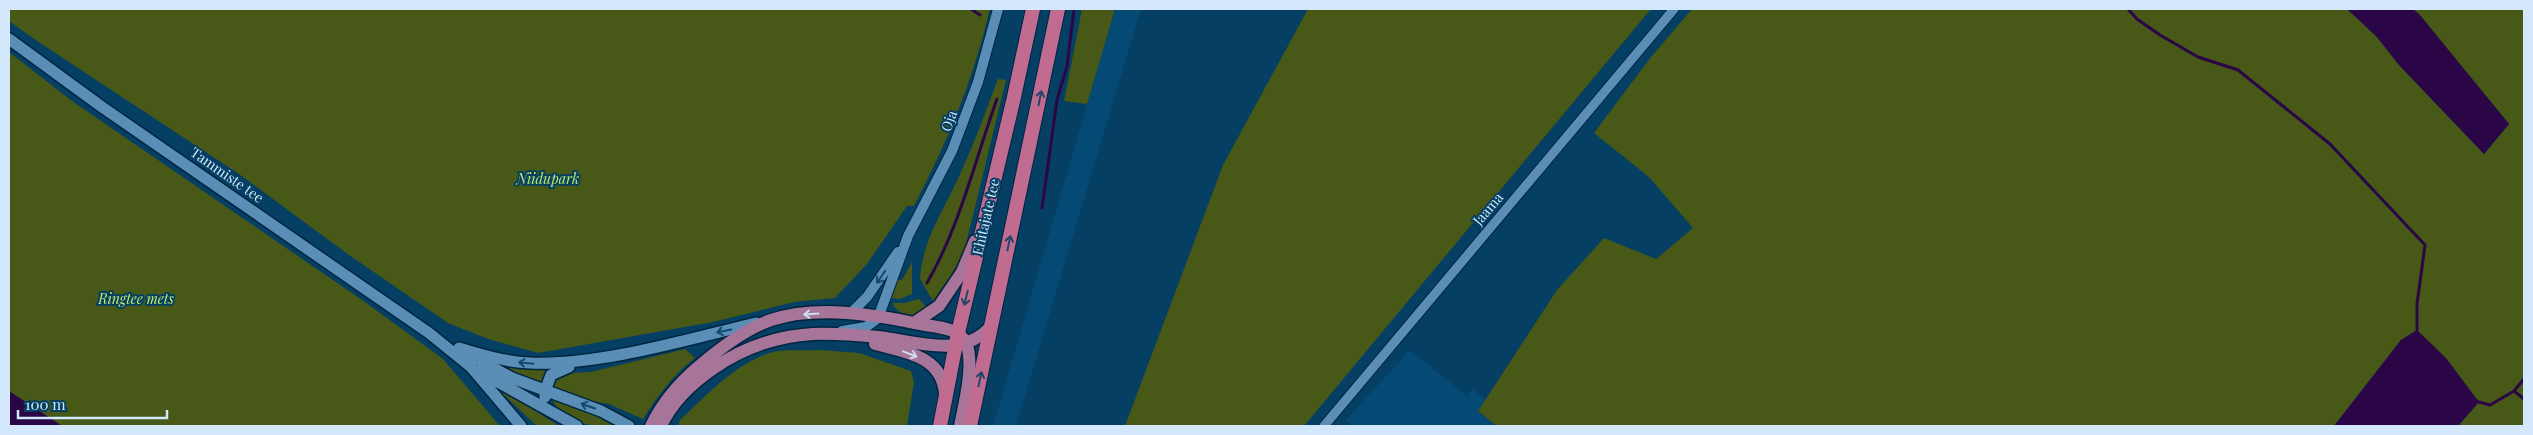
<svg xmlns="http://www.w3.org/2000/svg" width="2533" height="435" viewBox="0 0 2533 435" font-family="'Playfair Display',serif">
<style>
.built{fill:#054a74}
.green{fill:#475817}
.water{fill:#2a0647}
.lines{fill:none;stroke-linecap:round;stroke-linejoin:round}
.stream{stroke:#2a0647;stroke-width:3}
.minor-casing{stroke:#002540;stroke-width:11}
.tertiary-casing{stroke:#002540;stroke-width:12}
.secondary-casing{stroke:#002540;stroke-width:14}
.primary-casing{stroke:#002540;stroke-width:15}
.trunk-casing{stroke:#002540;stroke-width:16}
.minor{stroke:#5a8eb7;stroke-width:9}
.tertiary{stroke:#5a8eb7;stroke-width:10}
.secondary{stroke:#5a8eb7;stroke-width:11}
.primary{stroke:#a7749a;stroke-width:12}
.trunk{stroke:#c06b90;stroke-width:14}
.oneway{stroke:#21466a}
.oneway2{stroke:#124b70}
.oneway3{stroke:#cfdcf0}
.labels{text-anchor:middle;stroke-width:4;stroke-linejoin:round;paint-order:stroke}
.street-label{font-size:14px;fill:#d3e8fa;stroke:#053f63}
.park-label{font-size:14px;font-style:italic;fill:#c5ec64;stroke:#053f63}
</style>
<rect width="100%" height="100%" fill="#053f63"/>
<path class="built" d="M 1115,9 L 1141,9 L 1016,426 L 993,426 Z
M 1410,350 L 1467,396 L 1472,389 L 1486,399 L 1478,411 L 1497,426 L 1352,426 L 1345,421 Z"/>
<path class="green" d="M 9,9 L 990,9 C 973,80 948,141 914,206 L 907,206 L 867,264 L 835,298 L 794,302 L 713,322 L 538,353 L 488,339 L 448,323 L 349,255 L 239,174 L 37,41 L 9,21 Z
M 1082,9 L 1115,9 L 1087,104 L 1064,101 Z
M 1308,9 L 1651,9 L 1304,426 L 1125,426 L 1223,165 Z
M 1692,9 L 2347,9 L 2377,37 L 2399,65 L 2484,154 L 2509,124 L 2413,9 L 2524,9 L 2524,426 L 2458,426 L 2479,402 L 2417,330 L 2401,340 L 2334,426 L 1497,426 L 1478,411 L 1557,290 L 1604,238 L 1656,259 L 1693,228 L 1649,177 L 1594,133 L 1651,57 Z
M 9,52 L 72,101 L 365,302 L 443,359 L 500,426 L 62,426 L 9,391 Z
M 998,79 L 1006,80 L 964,252 L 953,272 L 933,301 L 920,279 C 922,242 941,215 956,183 C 972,149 985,114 998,79 Z
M 912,262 L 912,294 L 900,299 L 891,298 L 897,280 L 902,280 Z
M 919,299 L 929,310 C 915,317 902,319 892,303 L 904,303 Z
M 685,349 L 695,358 C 673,375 658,395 643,419 L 609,404 L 590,401 L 553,388 L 558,377 L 568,373 L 591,372 Z
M 820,350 L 859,353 L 911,371 L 914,382 L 907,426 L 678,426 L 680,420 C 707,395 736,362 773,352 C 787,349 805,351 820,350 Z
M 497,365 L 544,370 L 547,371 L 541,385 Z
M 489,381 L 559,426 L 537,426 Z
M 552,400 L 604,417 L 622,426 C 594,426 569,428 552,400 Z"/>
<path class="water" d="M 2347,9 L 2413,9 L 2420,15 L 2509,124 L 2484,154 L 2399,65 L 2377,37 Z
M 2417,330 L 2446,358 L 2479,402 L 2458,426 L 2334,426 L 2401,340 Z
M 9,391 L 62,426 L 9,426 Z"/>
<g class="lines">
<path class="stream" d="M 971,9 L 980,15
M 2128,9 L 2137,19 L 2160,35 L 2198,57 L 2238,70 L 2330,144 L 2425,245 L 2417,304 L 2417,330
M 1042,208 L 1057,100 L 1067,66 L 1074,9
M 927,283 C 960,226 975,160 997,99
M 2514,391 L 2524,379
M 2479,402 L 2490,405 L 2514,391 L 2524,399"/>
<g class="minor-casing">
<path id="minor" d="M 1324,426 L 1674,9"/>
</g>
<g class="tertiary-casing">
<path id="tertiary" d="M 850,314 L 867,297 L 898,252
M 842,331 L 866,327 L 878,318 L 908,236 L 952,151 L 978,82 L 998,9"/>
</g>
<g class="secondary-casing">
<path id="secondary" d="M 9,39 L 102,107 L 429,333 L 471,367 L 521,426
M 459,348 C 482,355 506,362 530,363 C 599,366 688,339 756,323
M 470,355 L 512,378 L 601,411 L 629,426
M 478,371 L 577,426
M 545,397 L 545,391 L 551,375 L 569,367"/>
</g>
<g class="primary-casing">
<path id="primary" d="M 914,323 L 939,306 L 962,272 L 975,241
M 875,344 C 906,352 943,356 945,395
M 651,426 C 662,403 678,384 698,367 C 719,349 745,329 771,320 C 816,305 874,314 919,324 C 934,327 959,327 966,343 C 975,364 964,405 960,426
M 661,426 C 672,402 692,383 714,368 C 743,348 778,336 813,334 C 834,333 857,335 878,337 C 916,341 963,360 992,325"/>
</g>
<g class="trunk-casing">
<path id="trunk" d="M 940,426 L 958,333 L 1014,97 L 1033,9
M 970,426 L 1058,9"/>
</g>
<use href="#minor" class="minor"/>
<use href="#tertiary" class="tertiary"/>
<use href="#secondary" class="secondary"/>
<use href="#primary" class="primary"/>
<use href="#trunk" class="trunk"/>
</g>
<defs><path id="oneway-shaft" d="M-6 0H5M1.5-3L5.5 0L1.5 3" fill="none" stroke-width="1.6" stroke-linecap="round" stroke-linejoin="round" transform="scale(1.25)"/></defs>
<g class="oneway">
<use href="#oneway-shaft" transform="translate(1040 98) rotate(-79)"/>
<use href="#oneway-shaft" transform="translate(1009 243) rotate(-78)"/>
<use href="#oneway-shaft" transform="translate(966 298) rotate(103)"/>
<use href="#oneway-shaft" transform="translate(980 379) rotate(-78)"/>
</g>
<g class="oneway2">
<use href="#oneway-shaft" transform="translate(881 277) rotate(124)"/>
<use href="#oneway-shaft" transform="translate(724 331) rotate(168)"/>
<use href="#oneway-shaft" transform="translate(526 363) rotate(-175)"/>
<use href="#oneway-shaft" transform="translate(588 406) rotate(-161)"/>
</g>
<g class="oneway3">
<use href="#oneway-shaft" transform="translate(811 314) rotate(176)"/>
<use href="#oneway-shaft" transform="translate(910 354) rotate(21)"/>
</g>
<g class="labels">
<g class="street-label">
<text transform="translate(949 121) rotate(-69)" y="5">Oja</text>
<text transform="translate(227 175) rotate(35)" y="5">Tammiste tee</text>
<text transform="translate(1488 209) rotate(-50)" y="5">Jaama</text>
<text transform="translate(986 217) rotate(-77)" y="5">Ehitajate tee</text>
</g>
<g class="park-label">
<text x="548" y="184">Niidupark</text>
<text x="136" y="304">Ringtee mets</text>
</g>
</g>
<rect width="2533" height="435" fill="none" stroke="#d3e8fa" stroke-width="20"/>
<path d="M18 410v8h149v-8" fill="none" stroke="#d3e8fa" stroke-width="2.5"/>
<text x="25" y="410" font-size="15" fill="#d3e8fa" stroke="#053f63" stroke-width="4" paint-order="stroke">100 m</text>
</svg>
